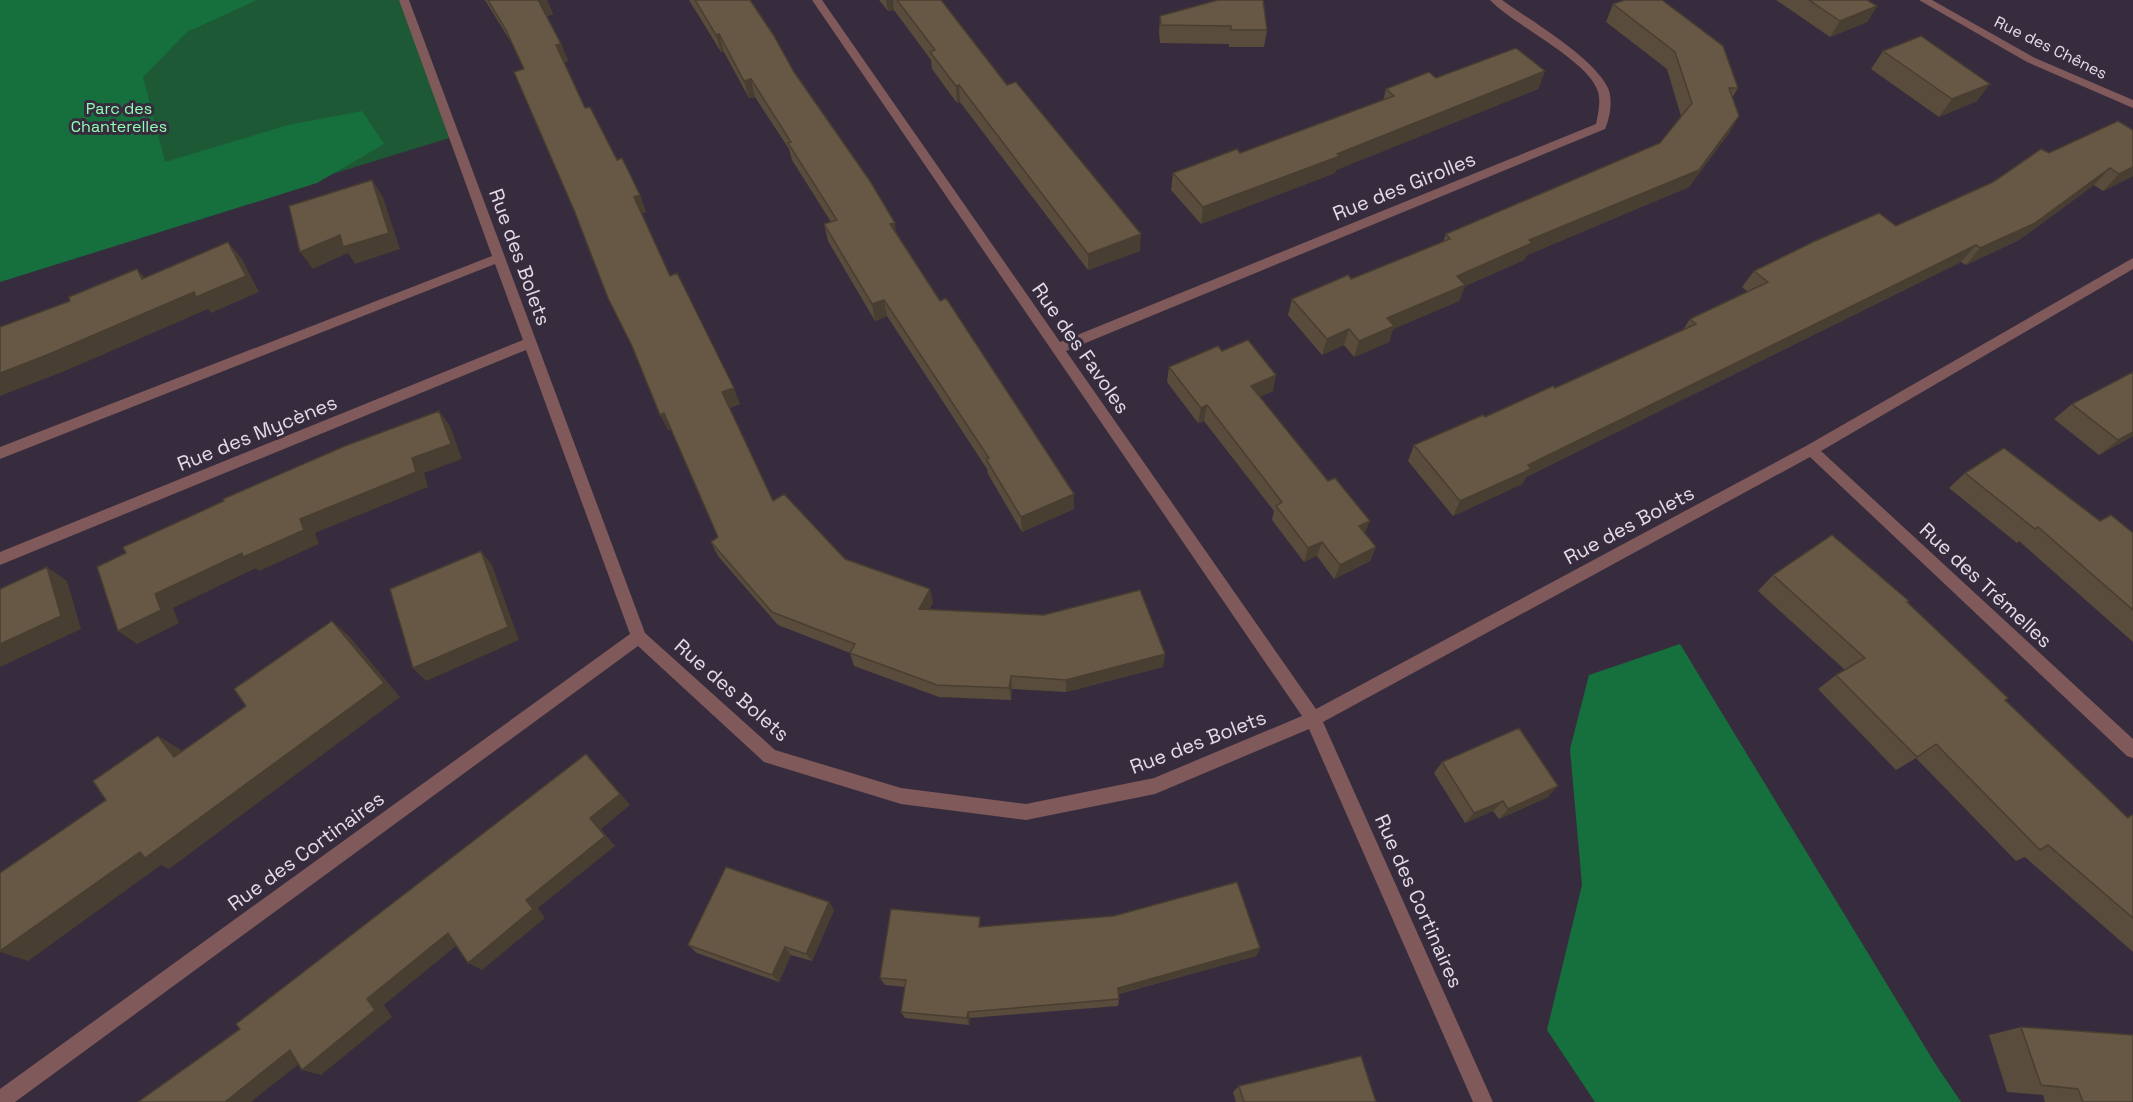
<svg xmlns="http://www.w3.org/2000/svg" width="2133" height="1102" viewBox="0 0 2133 1102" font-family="'Space Grotesk',sans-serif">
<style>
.green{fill:#1d5935}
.forest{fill:#16703e}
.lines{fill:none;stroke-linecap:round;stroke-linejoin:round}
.street{fill:#80595a;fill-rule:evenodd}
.wall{fill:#594c3c}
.shaded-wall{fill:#483e31}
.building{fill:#675846;stroke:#483e31;stroke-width:1.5}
.labels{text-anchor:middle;stroke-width:6;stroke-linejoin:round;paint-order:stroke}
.far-street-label{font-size:16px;fill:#e3dbe7;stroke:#372c3d}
.far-park-label{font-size:16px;fill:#90fdb4;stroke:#372c3d}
.street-label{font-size:20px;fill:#e3dbe7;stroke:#372c3d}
</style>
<rect width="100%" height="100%" fill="#372c3d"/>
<path class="green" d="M 0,0 L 403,0 L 449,138 L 0,277 Z"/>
<path class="forest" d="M 0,0 L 257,0 L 187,32 L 143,77 L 165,162 L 288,125 L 362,111 L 384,144 L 317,183 L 0,282 Z
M 1680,644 L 1936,1065 L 1961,1102 L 1595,1102 L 1547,1030 L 1582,885 L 1570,749 L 1589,675 Z"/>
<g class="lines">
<path class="street" d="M 399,0 L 409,0 L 645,633 L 775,750 L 901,788 L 1026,804 L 1154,778 L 1302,716 L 812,0 L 822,0 L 1060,342 L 1596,124 C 1598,114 1601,102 1598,92 C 1590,61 1512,24 1490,0 L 1502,0 C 1531,21 1593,57 1608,88 C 1613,99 1610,118 1605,129 L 1066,351 L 1316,709 L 1806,446 L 2133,258 L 2133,269 L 1821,451 L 2133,739 L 2133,758 L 2127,756 L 1810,457 L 1323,722 L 1493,1102 L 1473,1102 L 1309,729 L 1155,794 L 1026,820 L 901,804 L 764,762 L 638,646 L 15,1102 L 0,1102 L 0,1089 L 630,634 L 526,350 L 0,565 L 0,552 L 523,340 L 495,264 L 0,459 L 0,447 L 492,256 Z
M 1919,0 L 1932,0 L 2035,58 L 2133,100 L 2133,108 L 2027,62 Z"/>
</g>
<path class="wall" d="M 485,0 L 547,0 L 553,14 L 547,16 L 561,44 L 568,61 L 564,62 L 585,108 L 640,195 L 646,212 L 641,213 L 670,276 L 740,404 L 729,408 L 773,501 L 845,559 L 933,602 L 929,610 L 1165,654 L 1163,667 L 1066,692 L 1012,689 L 1011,700 L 939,697 L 854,666 L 850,653 L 778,625 L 718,556 L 711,542 L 718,537 L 671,429 L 668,430 L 635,352 L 608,298 L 524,69 L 514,47 Z
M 689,0 L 750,0 L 794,72 L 940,301 L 1074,494 L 1074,509 L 1022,532 L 988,474 L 987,469 L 887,316 L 875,321 L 828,241 L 824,224 L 831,222 L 792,160 L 789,149 L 755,97 L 749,98 L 724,52 L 721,52 Z
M 879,0 L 941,0 L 1007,85 L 1140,251 L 1088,270 L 960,102 L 957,103 L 932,69 L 931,60 L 894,10 L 888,11 Z
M 1776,0 L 1867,0 L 1877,6 L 1867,22 L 1830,37 Z
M 1613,4 L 1738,88 L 1732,98 L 1739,116 L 1729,133 L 1689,187 L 1527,255 L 1524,260 L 1465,286 L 1459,301 L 1393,329 L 1389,342 L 1354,357 L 1344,345 L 1322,355 L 1288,315 L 1292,299 L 1351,279 L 1443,242 L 1446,234 L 1660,143 L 1681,116 L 1667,69 L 1606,22 Z
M 1160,16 L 1267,30 L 1264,47 L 1229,47 L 1229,44 L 1160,43 L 1159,33 Z
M 1883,51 L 1977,101 L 1939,117 L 1871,69 Z
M 1545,71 L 1538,89 L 1336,170 L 1335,173 L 1201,224 L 1171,190 L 1173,173 L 1240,153 L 1383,101 L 1386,89 L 1436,78 Z
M 2118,121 L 2133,176 L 2103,191 L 2094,185 L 2019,240 L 1966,265 L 1961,262 L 1526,477 L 1522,484 L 1453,516 L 1408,461 L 1414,445 L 1555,388 L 1683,330 L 1690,319 L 1748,292 L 1742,287 L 1754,271 L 1896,226 L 1993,182 L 2049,153 Z
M 1222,351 L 1273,391 L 1259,397 L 1376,547 L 1370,561 L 1334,579 L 1317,556 L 1304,562 L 1272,520 L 1274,511 L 1204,421 L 1198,423 L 1167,382 L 1169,367 Z
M 2072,404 L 2133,436 L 2099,455 L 2054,419 Z
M 1965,473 L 2133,533 L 2133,642 L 2019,541 L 2017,543 L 1949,488 Z
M 1773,575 L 1907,602 L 2005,700 L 2127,817 L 2132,815 L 2133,816 L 2133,952 L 2025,857 L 2016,861 L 1916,758 L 1896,770 L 1818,689 L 1836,675 L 1845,670 L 1758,591 Z
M 1442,762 L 1548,797 L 1499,819 L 1493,811 L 1465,823 L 1434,773 Z
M 829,902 L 834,910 L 812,961 L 791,955 L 779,982 L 697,953 L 688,945 Z
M 982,926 L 1260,948 L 1256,956 L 1119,994 L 1119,999 L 1118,1006 L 970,1018 L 969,1025 L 905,1018 L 901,1012 L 905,987 L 885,985 L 880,978 Z
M 2021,1027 L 2133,1102 L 2045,1102 L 2043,1095 L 2007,1092 L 1989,1035 Z
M 1239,1086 L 1376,1102 L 1236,1102 L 1233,1092 Z"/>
<path class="shaded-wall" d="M 538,0 L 547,0 L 553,14 L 545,17 Z
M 886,0 L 893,0 L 894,10 L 888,11 Z
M 1877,6 L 1867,22 L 1830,37 L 1840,21 Z
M 719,34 L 724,52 L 721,52 L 716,35 Z
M 561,44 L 568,61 L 564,62 L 556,45 Z
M 1545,71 L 1538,89 L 1336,170 L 1335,173 L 1201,224 L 1203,207 Z
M 751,79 L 755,97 L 749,98 L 744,81 Z
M 1990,84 L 1977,101 L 1939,117 L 1952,99 Z
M 959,85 L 960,102 L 957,103 L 956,86 Z
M 1739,116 L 1729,133 L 1689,187 L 1527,255 L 1524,260 L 1465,286 L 1459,301 L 1393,329 L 1389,342 L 1354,357 L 1359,341 L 1387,318 L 1457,276 L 1529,240 Z
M 2133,167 L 2133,176 L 2103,191 L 2119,174 Z
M 2110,168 L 2094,185 L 2019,240 L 1966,265 L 1980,248 Z
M 372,180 L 383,197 L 400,249 L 355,264 L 348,253 L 313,269 L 300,252 Z
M 640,195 L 646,212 L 641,213 L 634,197 Z
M 895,223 L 897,240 L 890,224 Z
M 1141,234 L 1140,251 L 1088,270 L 1088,254 Z
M 228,242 L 242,259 L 259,292 L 211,313 L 208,309 L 65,371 L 0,396 L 0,373 Z
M 1976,245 L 1961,262 L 1526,477 L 1522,484 L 1453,516 L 1460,501 L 1528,465 Z
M 137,269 L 152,286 L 142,279 Z
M 884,300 L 887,316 L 875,321 L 872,304 Z
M 1349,329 L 1344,345 L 1322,355 L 1327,339 Z
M 1276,375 L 1273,391 L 1247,402 L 1251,386 Z
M 734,388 L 740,404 L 728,408 L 722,392 Z
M 1207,405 L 1204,421 L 1198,423 L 1201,408 Z
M 439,411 L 450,426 L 462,459 L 424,473 L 428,487 L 315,533 L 319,544 L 259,571 L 256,568 L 173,608 L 179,623 L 137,644 L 118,631 L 155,594 L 300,519 L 412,458 Z
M 664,413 L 671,429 L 668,430 L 660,415 Z
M 2133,432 L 2133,436 L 2099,455 L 2118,440 Z
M 1074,494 L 1074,509 L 1022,532 L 1021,517 Z
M 1370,521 L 1364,536 L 1359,526 Z
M 1322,542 L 1317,556 L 1304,562 L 1308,548 Z
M 1376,547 L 1370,561 L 1334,579 L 1340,565 Z
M 481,551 L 492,565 L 519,640 L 426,681 L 413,668 Z
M 47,567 L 67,581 L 81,629 L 0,667 L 0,644 Z
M 930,589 L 933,602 L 922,622 L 919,609 Z
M 332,621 L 349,636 L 400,697 L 169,869 L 161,865 L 28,961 L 0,952 Z
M 1165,654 L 1163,667 L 1066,692 L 1066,680 Z
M 1011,676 L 1012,689 L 1011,700 L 1009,688 Z
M 158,736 L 180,749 L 196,770 L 174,757 Z
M 586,754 L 630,805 L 601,829 L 615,846 L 538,908 L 545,918 L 482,970 L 468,963 L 526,900 L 590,818 Z
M 1558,786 L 1548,797 L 1499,819 L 1508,809 Z
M 1503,801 L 1493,811 L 1465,823 L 1474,813 Z
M 829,902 L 834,910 L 812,961 L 806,954 Z
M 448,933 L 462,941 L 384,1005 L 392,1017 L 321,1075 L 302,1070 L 367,999 Z
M 785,947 L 791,955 L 779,982 L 772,975 Z
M 1260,948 L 1256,956 L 1117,994 L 1118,988 Z
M 968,1012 L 970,1018 L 969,1025 L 967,1018 Z
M 290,1050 L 309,1056 L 251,1102 L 225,1102 Z"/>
<path class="building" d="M 488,0 L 538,0 L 561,44 L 556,45 L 585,108 L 590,107 L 617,160 L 622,158 L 640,195 L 634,197 L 670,276 L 677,273 L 734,388 L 722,392 L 773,501 L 784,494 L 845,559 L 930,589 L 919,609 L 1044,615 L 1140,590 L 1165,654 L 1066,680 L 1011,676 L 1009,688 L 937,685 L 850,653 L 855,644 L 772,612 L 711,542 L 718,537 L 664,413 L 660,415 L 632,346 L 608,298 L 574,210 L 514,72 L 524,69 L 506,30 Z
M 695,0 L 750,0 L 774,36 L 794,72 L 870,181 L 895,223 L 890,224 L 940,301 L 946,298 L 1074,494 L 1021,517 L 986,459 L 989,458 L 884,300 L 872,304 L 824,224 L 837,220 L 788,143 L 791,142 L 751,79 L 744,81 L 719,34 L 716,35 Z
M 897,0 L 941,0 L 1007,85 L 1016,82 L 1141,234 L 1088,254 L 959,85 L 956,86 L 930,52 L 935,50 Z
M 1218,0 L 1263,0 L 1267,30 L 1231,30 L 1231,26 L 1161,25 L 1160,16 Z
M 1625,0 L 1662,0 L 1723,46 L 1738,88 L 1729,88 L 1739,116 L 1699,170 L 1529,240 L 1532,243 L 1457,276 L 1465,285 L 1387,318 L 1394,326 L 1359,341 L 1349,329 L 1327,339 L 1292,299 L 1348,275 L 1351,279 L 1450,239 L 1446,234 L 1660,143 L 1692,103 L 1675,52 L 1613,4 Z
M 1809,0 L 1867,0 L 1877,6 L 1840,21 Z
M 1921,36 L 1990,84 L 1952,99 L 1883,51 Z
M 1516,48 L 1545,71 L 1337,154 L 1340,156 L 1203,207 L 1173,173 L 1237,149 L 1240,153 L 1394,96 L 1386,89 L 1429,72 L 1436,78 Z
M 2118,121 L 2133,130 L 2133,167 L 2119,174 L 2110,168 L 2035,223 L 1980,248 L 1976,245 L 1528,465 L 1531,469 L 1460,501 L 1414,445 L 1483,415 L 1485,417 L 1553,386 L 1555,388 L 1696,324 L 1690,319 L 1768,282 L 1754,271 L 1815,241 L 1879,213 L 1896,226 L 1993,182 L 2041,149 L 2049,153 Z
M 372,180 L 389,233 L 343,247 L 340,235 L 300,252 L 289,206 Z
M 228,242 L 246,276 L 196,297 L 194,292 L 47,355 L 0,373 L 0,327 L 70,301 L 69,297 L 137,269 L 142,279 Z
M 1248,340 L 1276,375 L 1251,386 L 1328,481 L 1335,478 L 1370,521 L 1359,526 L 1376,547 L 1340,565 L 1322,542 L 1308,548 L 1276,506 L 1282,502 L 1207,405 L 1201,408 L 1169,367 L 1218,346 L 1222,351 Z
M 2133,372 L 2133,432 L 2118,440 L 2072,404 Z
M 439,411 L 451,444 L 412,458 L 416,472 L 300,519 L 304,530 L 243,557 L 242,553 L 155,594 L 161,610 L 118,631 L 97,567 L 126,553 L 123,547 L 224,501 L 223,499 L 345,446 Z
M 2004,448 L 2100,521 L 2111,515 L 2133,533 L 2133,610 L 2038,527 L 2035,529 L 1965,473 Z
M 1832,535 L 1909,601 L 1907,602 L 2008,698 L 2005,700 L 2128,818 L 2132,815 L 2133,816 L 2133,918 L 2048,845 L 2040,850 L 1936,744 L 1917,757 L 1836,675 L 1865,658 L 1773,575 Z
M 481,551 L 508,627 L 413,668 L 390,589 Z
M 47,567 L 61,616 L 0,644 L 0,589 Z
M 332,621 L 384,683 L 145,858 L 140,852 L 0,951 L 0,873 L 106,800 L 93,781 L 158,736 L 174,757 L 246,706 L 234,689 Z
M 1519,728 L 1558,786 L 1508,809 L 1503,801 L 1474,813 L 1442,762 Z
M 586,754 L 620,794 L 590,818 L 605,836 L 526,900 L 533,909 L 468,963 L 448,933 L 367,999 L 375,1010 L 302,1070 L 290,1050 L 225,1102 L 138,1102 L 240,1029 L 236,1024 Z
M 726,867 L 829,902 L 806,954 L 785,947 L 772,975 L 688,945 Z
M 1237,882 L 1260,948 L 1118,988 L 1119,999 L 968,1012 L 967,1018 L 901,1012 L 906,980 L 880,978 L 891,909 L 980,917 L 979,927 L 1114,916 Z
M 2021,1027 L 2133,1035 L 2133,1102 L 2083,1102 L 2078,1089 L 2041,1085 Z
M 1361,1056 L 1376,1102 L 1244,1102 L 1239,1086 Z"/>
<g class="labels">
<g class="far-street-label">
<text transform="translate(2051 47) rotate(26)" y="6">Rue des Chênes</text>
</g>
<g class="far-park-label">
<text x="119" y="114">Parc des<tspan x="119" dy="18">Chanterelles</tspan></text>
</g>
<g class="street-label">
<text transform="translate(1404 186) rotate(-22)" y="7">Rue des Girolles</text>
<text transform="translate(520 257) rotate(70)" y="7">Rue des Bolets</text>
<text transform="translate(1081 348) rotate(55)" y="7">Rue des Favoles</text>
<text transform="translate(257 433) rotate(-22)" y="7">Rue des Mycènes</text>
<text transform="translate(1629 525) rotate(-28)" y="7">Rue des Bolets</text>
<text transform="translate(1986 585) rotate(43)" y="7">Rue des Trémelles</text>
<text transform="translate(732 690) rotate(41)" y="7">Rue des Bolets</text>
<text transform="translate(1198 742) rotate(-21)" y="7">Rue des Bolets</text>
<text transform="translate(306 851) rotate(-36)" y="7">Rue des Cortinaires</text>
<text transform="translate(1419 901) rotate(66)" y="7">Rue des Cortinaires</text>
</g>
</g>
</svg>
